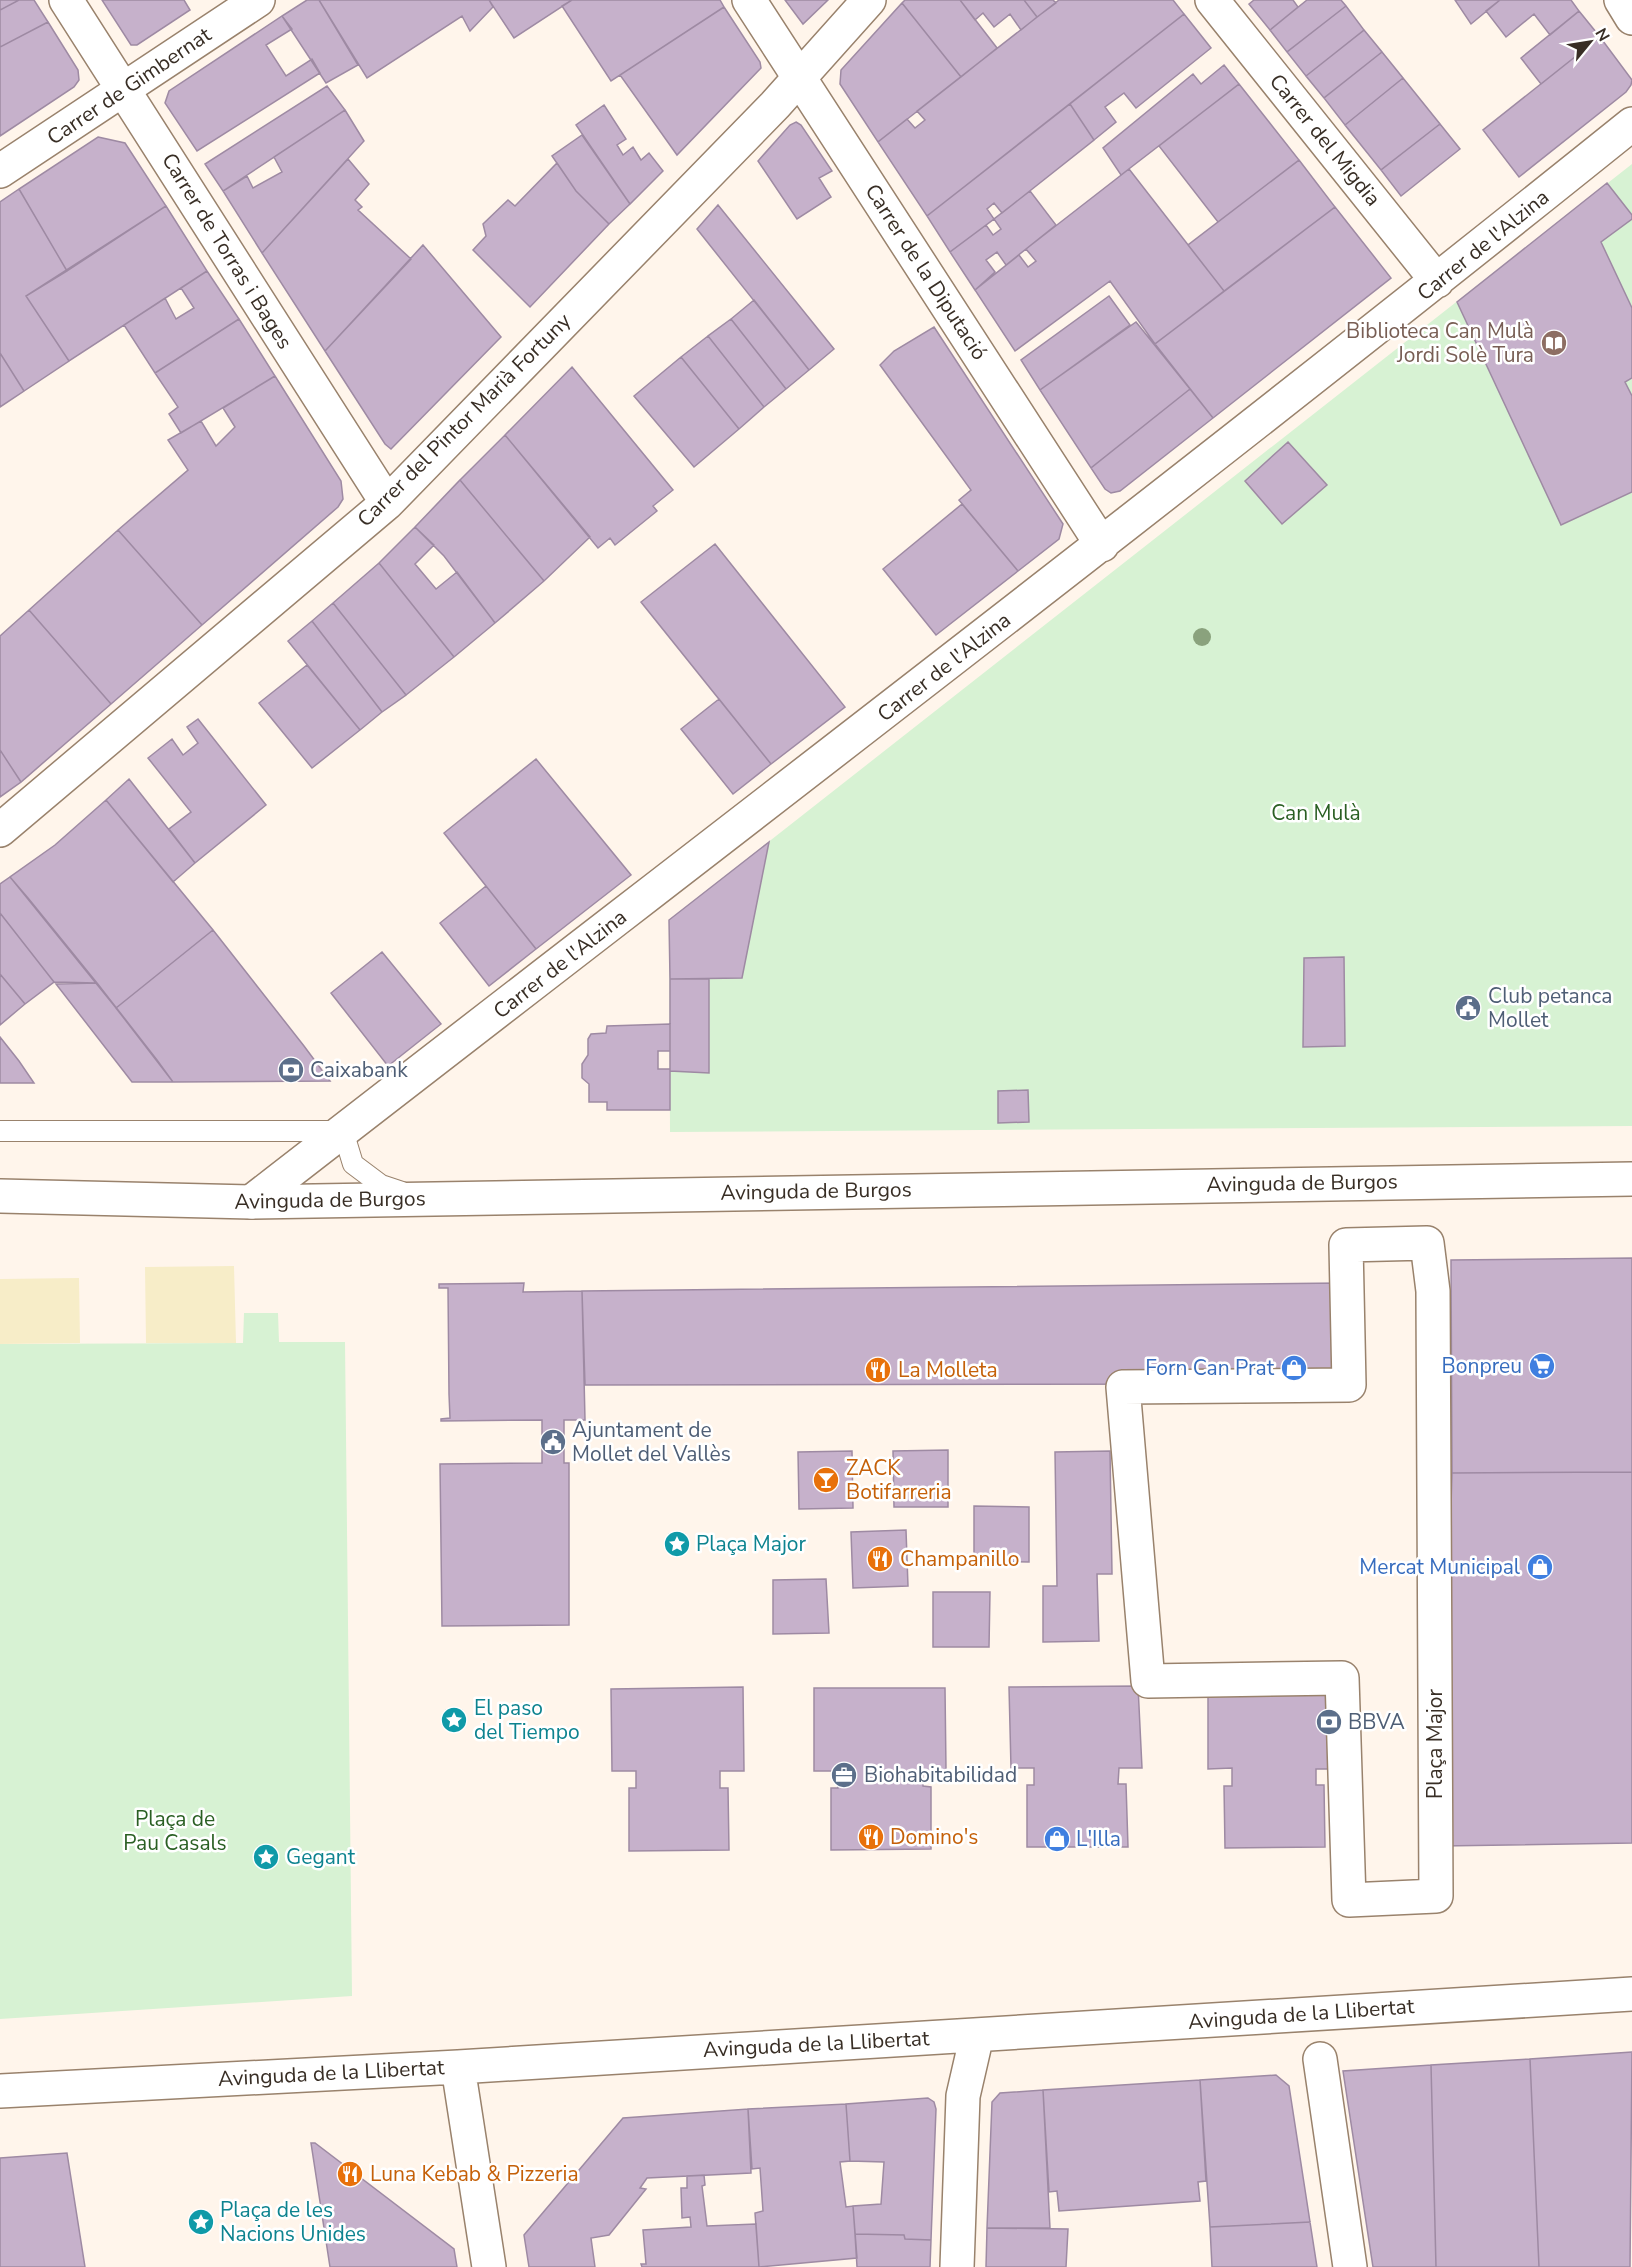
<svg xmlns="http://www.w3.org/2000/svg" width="1632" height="2267" viewBox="0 0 1632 2267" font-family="'Nunito Sans',sans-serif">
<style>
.green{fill:#d7f2d3}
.sand{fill:#f7edc8}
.building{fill:#c6b1cb;stroke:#9e8aa3;stroke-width:1.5}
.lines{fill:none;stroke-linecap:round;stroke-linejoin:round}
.lane-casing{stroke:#99826c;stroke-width:22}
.street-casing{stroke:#99826c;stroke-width:36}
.secondary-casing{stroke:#99826c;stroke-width:36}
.lane{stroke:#fff;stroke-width:20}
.street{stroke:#fff;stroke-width:33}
.secondary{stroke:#fff;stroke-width:33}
.tree{fill:#8aa27d}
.labels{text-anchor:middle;stroke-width:5;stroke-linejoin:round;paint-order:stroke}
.street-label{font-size:21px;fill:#382e25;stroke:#fff}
.education-label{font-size:21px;fill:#785e54;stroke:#fff;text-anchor:end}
.park-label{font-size:21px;fill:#2a5f23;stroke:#fff}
.service-label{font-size:21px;fill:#4e5e75;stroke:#fff;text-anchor:start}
.shop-label{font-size:21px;fill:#366cbe;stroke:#fff;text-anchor:end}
.food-label{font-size:21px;fill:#c56008;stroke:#fff;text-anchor:start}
.culture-label{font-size:21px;fill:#0d838f;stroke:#fff;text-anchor:start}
</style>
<rect width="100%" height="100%" fill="#fff5eb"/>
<path class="green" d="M 1632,164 L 1632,1126 L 670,1132 L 669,920 Z
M 244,1313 L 278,1313 L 279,1342 L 345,1342 L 352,1996 L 0,2019 L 0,1344 L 243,1343 Z"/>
<path class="sand" d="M 234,1266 L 236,1343 L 146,1343 L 145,1267 Z
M 79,1278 L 80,1343 L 0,1344 L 0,1279 Z"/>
<path class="building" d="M 0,0 L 19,0 L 0,10 Z
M 19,0 L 34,0 L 48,22 L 0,47 L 0,10 Z
M 102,0 L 184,0 L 190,10 L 137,45 L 131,45 Z
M 307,0 L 319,0 L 358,65 L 326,83 L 282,16 Z
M 319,0 L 489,0 L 493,7 L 470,31 L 462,16 L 367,78 Z
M 489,0 L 572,0 L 514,38 Z
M 572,0 L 720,0 L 724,7 L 611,81 L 562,6 Z
M 785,0 L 828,0 L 803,24 Z
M 905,0 L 960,0 L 997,48 L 961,77 L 902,3 Z
M 960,0 L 1024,0 L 1037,17 L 1021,30 L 1010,14 L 994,27 L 983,13 L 975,20 Z
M 1024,0 L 1053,0 L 1056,3 L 1037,17 Z
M 1059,0 L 1173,0 L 1184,14 L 927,216 L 878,142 L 907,119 L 915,128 L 925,120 L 917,111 Z
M 1254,0 L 1293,0 L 1298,7 L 1270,30 L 1249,4 Z
M 1341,0 L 1346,6 L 1287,52 L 1270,30 L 1307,0 Z
M 1455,0 L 1500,0 L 1471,24 Z
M 1500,0 L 1571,0 L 1579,11 L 1550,35 L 1534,14 L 1506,37 L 1486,11 Z
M 902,3 L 961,77 L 878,142 L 840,84 L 841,70 Z
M 1346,6 L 1364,30 L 1306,76 L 1287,52 Z
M 724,7 L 760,62 L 761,68 L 677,155 L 620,75 Z
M 1579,11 L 1600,37 L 1541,84 L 1521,58 Z
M 1184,14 L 1211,48 L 1136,108 L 1124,93 L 1105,107 L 1116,122 L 1094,140 L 1070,104 Z
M 282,16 L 292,29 L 266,45 L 286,76 L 312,59 L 320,73 L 197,151 L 165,103 L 169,91 Z
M 48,22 L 78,70 L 79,80 L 74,87 L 0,136 L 0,47 Z
M 1364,30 L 1382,52 L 1324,98 L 1306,76 Z
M 1600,37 L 1632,80 L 1631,85 L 1626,92 L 1519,177 L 1483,130 Z
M 1382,52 L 1403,78 L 1345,125 L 1324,98 Z
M 1224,65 L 1239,84 L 1121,175 L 1103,148 L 1193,74 L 1201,84 Z
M 1403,78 L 1440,124 L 1381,170 L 1345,125 Z
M 1239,84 L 1299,160 L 1218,222 L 1159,146 Z
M 327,86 L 345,110 L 223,191 L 205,164 Z
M 1070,104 L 1094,140 L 1002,213 L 994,203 L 987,209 L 994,219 L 950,252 L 927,216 Z
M 604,105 L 626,139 L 617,145 L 623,155 L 633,147 L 641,160 L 649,153 L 663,171 L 630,204 L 576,125 Z
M 345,110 L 364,141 L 262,253 L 223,191 L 247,176 L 253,188 L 282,172 L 274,157 Z
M 796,122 L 801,125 L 832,171 L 819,178 L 831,197 L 797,219 L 758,161 L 790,125 Z
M 1440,124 L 1460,149 L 1401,196 L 1381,170 Z
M 582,135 L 630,204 L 609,224 L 576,191 L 552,156 Z
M 98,137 L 125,143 L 166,206 L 67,271 L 19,189 Z
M 348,159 L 369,184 L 355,200 L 362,207 L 358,210 L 411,259 L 325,351 L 262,253 Z
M 1299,160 L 1335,207 L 1224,291 L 1188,245 Z
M 557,163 L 576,191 L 609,224 L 530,307 L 473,250 L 486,236 L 483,224 L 508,200 L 515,206 Z
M 1129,169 L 1224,291 L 1155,344 L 1110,281 L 1015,351 L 975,290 L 1019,255 L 1028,267 L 1036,261 L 1026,249 Z
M 1607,183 L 1632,215 L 1632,219 L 1601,242 L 1632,308 L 1632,378 L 1625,382 L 1632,396 L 1632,492 L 1561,525 L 1457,302 Z
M 19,189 L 67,271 L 26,296 L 69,361 L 24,391 L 0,353 L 0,202 Z
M 1030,191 L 1056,225 L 1006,265 L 997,252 L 986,260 L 995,272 L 975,290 L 950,252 L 986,225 L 993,235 L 1001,229 L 994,219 Z
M 718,205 L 834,349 L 809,370 L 697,229 Z
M 166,206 L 207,271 L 69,361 L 26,296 Z
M 1335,207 L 1391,278 L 1213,418 L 1155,344 Z
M 423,245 L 501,337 L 391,449 L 385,444 L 325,351 Z
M 207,271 L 239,319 L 155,373 L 124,325 L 165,298 L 176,319 L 194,308 L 181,288 Z
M 1109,296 L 1130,325 L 1040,390 L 1021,360 Z
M 754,300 L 809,370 L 786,389 L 731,319 Z
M 239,319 L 275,376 L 181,433 L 169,414 L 178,407 L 155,373 Z
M 731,319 L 786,389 L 764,407 L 708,336 Z
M 1136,322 L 1190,389 L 1091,468 L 1040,390 Z
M 934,327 L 1063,524 L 1059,539 L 1018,571 L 959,500 L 971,490 L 880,365 L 894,351 Z
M 708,336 L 764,407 L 739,429 L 681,357 Z
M 0,353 L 24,391 L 0,407 Z
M 681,357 L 739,429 L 694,467 L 634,396 Z
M 572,367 L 673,490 L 653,506 L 657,511 L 615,545 L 610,538 L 598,548 L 505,435 Z
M 275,376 L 341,481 L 343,499 L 338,507 L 202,625 L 118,530 L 188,470 L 168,440 L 201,421 L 216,446 L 235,427 L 223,408 Z
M 1190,389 L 1213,418 L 1120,491 L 1111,493 L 1105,489 L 1091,468 Z
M 505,435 L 590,537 L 544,581 L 460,480 Z
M 1288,442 L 1327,485 L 1282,524 L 1245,481 Z
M 460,480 L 544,581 L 495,623 L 444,556 L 415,527 Z
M 962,504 L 1018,571 L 936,635 L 883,569 Z
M 415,527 L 434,545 L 415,564 L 436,589 L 457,572 L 495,623 L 454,657 L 379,563 Z
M 118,530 L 202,625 L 111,704 L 29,610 Z
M 715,544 L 845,707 L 771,764 L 641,602 Z
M 379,563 L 454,657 L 406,695 L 333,603 Z
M 333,603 L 406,695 L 382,712 L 312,621 Z
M 29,610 L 111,704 L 21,782 L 0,750 L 0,636 Z
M 312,621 L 382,712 L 360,730 L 288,641 Z
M 307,665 L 360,730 L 312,768 L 259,703 Z
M 719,699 L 771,764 L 733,794 L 681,729 Z
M 198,719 L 266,805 L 195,863 L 169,829 L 191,812 L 148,758 L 172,739 L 183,755 L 198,743 L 187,727 Z
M 0,750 L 21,782 L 0,797 Z
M 536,759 L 631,875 L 536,949 L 444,833 Z
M 129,779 L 195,863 L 173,882 L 106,800 Z
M 106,800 L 213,930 L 116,1008 L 10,877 L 55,845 Z
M 769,842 L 742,978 L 670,979 L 669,920 Z
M 10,877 L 28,898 L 97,983 L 54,982 L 0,913 L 0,884 Z
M 486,886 L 536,949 L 489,986 L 440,923 Z
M 0,913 L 54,982 L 25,1004 L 0,974 Z
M 213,930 L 304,1046 L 330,1081 L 173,1082 L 116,1008 Z
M 382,952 L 441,1024 L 388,1066 L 331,993 Z
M 1344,957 L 1345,1046 L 1303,1047 L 1304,958 Z
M 0,974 L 25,1004 L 0,1025 Z
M 670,979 L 709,979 L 709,1073 L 670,1071 Z
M 97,983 L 157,1060 L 173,1082 L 132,1082 L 56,984 Z
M 670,1024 L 670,1051 L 658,1051 L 658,1069 L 670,1069 L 670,1110 L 607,1110 L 607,1102 L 589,1102 L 589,1084 L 582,1078 L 582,1064 L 588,1055 L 588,1039 L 591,1034 L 606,1033 L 607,1026 Z
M 0,1037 L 19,1061 L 34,1083 L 0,1083 Z
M 1028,1090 L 1029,1122 L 998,1123 L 998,1091 Z
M 1632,1258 L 1632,1472 L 1452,1473 L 1451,1260 Z
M 524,1283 L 523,1292 L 582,1291 L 585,1420 L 564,1420 L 564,1463 L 569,1463 L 569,1625 L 442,1626 L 440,1464 L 542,1463 L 542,1420 L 441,1421 L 441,1419 L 450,1418 L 449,1394 L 448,1288 L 439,1288 L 439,1284 Z
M 1341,1283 L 1344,1376 L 1261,1384 L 585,1385 L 582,1291 Z
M 948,1450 L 948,1507 L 894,1507 L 893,1451 Z
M 852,1451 L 853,1508 L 799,1509 L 798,1452 Z
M 1110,1451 L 1112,1574 L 1097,1574 L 1099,1641 L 1043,1642 L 1043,1586 L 1057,1586 L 1055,1452 Z
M 1632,1472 L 1632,1843 L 1441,1846 L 1452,1473 Z
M 974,1506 L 1029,1507 L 1029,1562 L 974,1561 Z
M 906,1530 L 908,1586 L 853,1588 L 851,1532 Z
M 826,1579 L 829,1633 L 773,1634 L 773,1580 Z
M 933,1592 L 990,1592 L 989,1647 L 933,1647 Z
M 1138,1686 L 1142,1768 L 1119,1768 L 1118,1784 L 1126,1784 L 1128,1847 L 1027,1847 L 1027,1785 L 1034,1785 L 1034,1768 L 1011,1768 L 1009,1687 Z
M 1339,1686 L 1340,1769 L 1316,1769 L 1316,1785 L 1324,1785 L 1325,1847 L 1225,1848 L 1224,1786 L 1232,1786 L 1232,1768 L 1208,1769 L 1208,1687 Z
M 743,1687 L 744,1771 L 720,1771 L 720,1788 L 728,1788 L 729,1850 L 629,1851 L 629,1788 L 636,1788 L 636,1771 L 612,1771 L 611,1689 Z
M 814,1688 L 945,1688 L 946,1770 L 923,1771 L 923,1786 L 931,1787 L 931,1849 L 831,1850 L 831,1788 L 838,1788 L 838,1771 L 814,1771 Z
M 1632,2052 L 1630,2267 L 1539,2267 L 1530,2059 Z
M 1530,2059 L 1539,2267 L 1436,2267 L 1431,2065 Z
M 1431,2065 L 1436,2267 L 1373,2267 L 1343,2071 Z
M 1276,2075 L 1289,2086 L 1310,2222 L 1210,2227 L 1200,2080 Z
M 1200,2080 L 1206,2181 L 1198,2182 L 1200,2201 L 1059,2211 L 1057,2191 L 1049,2192 L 1043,2090 Z
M 1043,2090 L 1050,2228 L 987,2228 L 992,2102 L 1000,2093 Z
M 928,2098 L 934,2102 L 936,2109 L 931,2240 L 905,2239 L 904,2235 L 855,2234 L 853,2206 L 881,2204 L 884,2162 L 850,2161 L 846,2104 Z
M 846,2104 L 850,2161 L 840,2162 L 846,2207 L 853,2206 L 857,2258 L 759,2267 L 755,2213 L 763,2211 L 760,2168 L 752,2169 L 748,2109 Z
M 748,2109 L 751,2173 L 647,2178 L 640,2188 L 646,2189 L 609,2235 L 591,2238 L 595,2267 L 529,2267 L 524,2235 L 623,2118 Z
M 311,2143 L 315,2143 L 454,2249 L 457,2267 L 330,2267 Z
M 67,2153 L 85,2267 L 0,2267 L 0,2158 Z
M 704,2175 L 705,2185 L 702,2186 L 707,2226 L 756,2224 L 759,2267 L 642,2267 L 641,2264 L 646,2264 L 643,2230 L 691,2227 L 690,2217 L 682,2218 L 681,2188 L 687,2188 L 687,2176 Z
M 1310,2222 L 1317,2267 L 1212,2267 L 1210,2227 Z
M 987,2228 L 1068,2229 L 1066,2267 L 986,2267 Z
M 855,2234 L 904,2235 L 905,2239 L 931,2240 L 930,2267 L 857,2267 Z"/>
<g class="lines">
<g class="lane-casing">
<path id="lane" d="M 0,1131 L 343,1131 L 353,1164 L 381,1185 L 402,1192"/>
</g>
<g class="street-casing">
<path id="street" d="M 66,0 L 387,503
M 749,0 L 1102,545
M 1212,0 L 1437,281
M 0,171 L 258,0
M 0,830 L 387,503 L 775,105 L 869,0
M 251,1202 C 712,844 1177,490 1632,124
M 1427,1243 L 1433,1291 L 1436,1896 L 1349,1900 L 1342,1678 L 1148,1681 L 1123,1387 L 1349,1385 L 1346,1245 Z
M 1320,2059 L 1350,2267
M 458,2067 L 489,2267
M 0,2091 L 458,2067 L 1632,1994
M 957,2267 L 963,2096 L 977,2035"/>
</g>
<g class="secondary-casing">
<path id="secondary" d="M 1621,0 L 1632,18
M 0,1196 L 251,1202 L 1632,1179"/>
</g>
<use href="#lane" class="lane"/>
<use href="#street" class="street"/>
<use href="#secondary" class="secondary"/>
</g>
<circle class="tree" cx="1202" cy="637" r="9"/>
<defs>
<g id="library-disc" transform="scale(1.35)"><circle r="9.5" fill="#8d6e63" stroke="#fff"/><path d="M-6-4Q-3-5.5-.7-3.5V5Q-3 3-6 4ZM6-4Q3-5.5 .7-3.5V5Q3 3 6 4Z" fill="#fff"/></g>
<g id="civic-disc" transform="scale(1.35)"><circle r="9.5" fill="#5c6f8a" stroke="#fff"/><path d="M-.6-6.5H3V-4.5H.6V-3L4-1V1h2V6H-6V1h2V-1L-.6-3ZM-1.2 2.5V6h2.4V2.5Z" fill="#fff"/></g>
<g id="bank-disc" transform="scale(1.35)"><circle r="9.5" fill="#5c6f8a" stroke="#fff"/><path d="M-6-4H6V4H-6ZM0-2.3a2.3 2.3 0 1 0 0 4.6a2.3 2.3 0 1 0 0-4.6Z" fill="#fff"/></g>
<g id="supermarket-disc" transform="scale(1.35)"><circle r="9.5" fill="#3f7fe0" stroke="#fff"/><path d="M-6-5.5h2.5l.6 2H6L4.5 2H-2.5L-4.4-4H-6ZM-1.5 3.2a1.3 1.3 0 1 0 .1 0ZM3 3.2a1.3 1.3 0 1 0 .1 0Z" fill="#fff"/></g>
<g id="shop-disc" transform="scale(1.35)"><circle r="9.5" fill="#3f7fe0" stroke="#fff"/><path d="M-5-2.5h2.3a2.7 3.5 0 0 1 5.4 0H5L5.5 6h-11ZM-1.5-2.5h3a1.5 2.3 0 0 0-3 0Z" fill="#fff"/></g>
<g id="restaurant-disc" transform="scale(1.35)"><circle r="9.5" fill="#e8710a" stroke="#fff"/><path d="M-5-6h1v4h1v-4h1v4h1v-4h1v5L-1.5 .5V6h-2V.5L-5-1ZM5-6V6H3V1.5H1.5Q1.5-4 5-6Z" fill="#fff"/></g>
<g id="bar-disc" transform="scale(1.35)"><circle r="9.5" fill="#e8710a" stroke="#fff"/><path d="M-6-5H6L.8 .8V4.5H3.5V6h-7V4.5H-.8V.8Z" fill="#fff"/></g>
<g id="sight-disc" transform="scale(1.35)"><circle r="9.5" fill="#0f9aa8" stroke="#fff"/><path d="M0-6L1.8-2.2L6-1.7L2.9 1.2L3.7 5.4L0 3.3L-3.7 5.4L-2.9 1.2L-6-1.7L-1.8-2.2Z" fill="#fff"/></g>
<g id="office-disc" transform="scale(1.35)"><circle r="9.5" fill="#5c6f8a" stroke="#fff"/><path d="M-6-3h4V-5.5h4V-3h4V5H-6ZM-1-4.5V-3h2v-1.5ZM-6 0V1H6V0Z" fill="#fff"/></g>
</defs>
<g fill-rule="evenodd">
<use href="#library-disc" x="1554" y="343"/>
<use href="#civic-disc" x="1468" y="1008"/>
<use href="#bank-disc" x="291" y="1070"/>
<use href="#supermarket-disc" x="1542" y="1366"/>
<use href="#shop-disc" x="1294" y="1368"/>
<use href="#restaurant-disc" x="878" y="1370"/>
<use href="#civic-disc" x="553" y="1442"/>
<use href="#bar-disc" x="826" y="1480"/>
<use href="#sight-disc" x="677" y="1544"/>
<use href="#restaurant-disc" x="880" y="1559"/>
<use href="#shop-disc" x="1540" y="1567"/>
<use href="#sight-disc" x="454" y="1720"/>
<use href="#bank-disc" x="1329" y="1722"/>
<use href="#office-disc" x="844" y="1775"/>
<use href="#restaurant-disc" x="871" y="1837"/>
<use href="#shop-disc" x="1057" y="1839"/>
<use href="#sight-disc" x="266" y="1857"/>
<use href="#restaurant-disc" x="350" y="2174"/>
<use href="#sight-disc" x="201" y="2222"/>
</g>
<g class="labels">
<g class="street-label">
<text transform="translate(129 86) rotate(-34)" y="7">Carrer de Gimbernat</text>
<text transform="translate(1325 140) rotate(51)" y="7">Carrer del Migdia</text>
<text transform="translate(1483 245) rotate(-39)" y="7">Carrer de l'Alzina</text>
<text transform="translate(227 251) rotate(58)" y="7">Carrer de Torras i Bages</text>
<text transform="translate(926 272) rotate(57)" y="7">Carrer de la Diputació</text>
<text transform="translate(464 420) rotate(-45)" y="7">Carrer del Pintor Marià Fortuny</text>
<text transform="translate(944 667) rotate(-38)" y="7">Carrer de l'Alzina</text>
<text transform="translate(560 964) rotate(-38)" y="7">Carrer de l'Alzina</text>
<text transform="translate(1302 1183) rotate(-1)" y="7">Avinguda de Burgos</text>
<text transform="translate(816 1191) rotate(-1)" y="7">Avinguda de Burgos</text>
<text transform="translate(330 1200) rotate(-1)" y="7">Avinguda de Burgos</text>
<text transform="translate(1435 1744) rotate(-90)" y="7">Plaça Major</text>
<text transform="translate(1301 2014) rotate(-4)" y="7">Avinguda de la Llibertat</text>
<text transform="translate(816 2044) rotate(-3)" y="7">Avinguda de la Llibertat</text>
<text transform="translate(331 2073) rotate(-3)" y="7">Avinguda de la Llibertat</text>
</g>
<g class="education-label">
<text x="1534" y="338">Biblioteca Can Mulà<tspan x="1534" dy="24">Jordi Solè Tura</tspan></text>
</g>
<g class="park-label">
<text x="1316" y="820">Can Mulà</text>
<text x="175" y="1826">Plaça de<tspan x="175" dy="24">Pau Casals</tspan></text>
</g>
<g class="service-label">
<text x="1488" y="1003">Club petanca<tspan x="1488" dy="24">Mollet</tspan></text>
<text x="310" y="1077">Caixabank</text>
<text x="572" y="1437">Ajuntament de<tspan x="572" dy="24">Mollet del Vallès</tspan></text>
<text x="1348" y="1729">BBVA</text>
<text x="864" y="1782">Biohabitabilidad</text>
</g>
<g class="shop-label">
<text x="1522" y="1373">Bonpreu</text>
<text x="1274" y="1375">Forn Can Prat</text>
<text x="1520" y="1574">Mercat Municipal</text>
<text x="1076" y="1846" text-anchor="start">L'Illa</text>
</g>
<g class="food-label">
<text x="898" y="1377">La Molleta</text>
<text x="846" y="1475">ZACK<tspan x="846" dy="24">Botifarreria</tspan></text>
<text x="900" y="1566">Champanillo</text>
<text x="890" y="1844">Domino's</text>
<text x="370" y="2181">Luna Kebab &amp; Pizzeria</text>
</g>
<g class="culture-label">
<text x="696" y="1551">Plaça Major</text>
<text x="474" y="1715">El paso<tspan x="474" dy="24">del Tiempo</tspan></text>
<text x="286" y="1864">Gegant</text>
<text x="220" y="2217">Plaça de les<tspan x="220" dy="24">Nacions Unides</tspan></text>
</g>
</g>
<g transform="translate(1590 42) rotate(60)" stroke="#ffffff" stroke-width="4.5" paint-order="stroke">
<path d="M0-4.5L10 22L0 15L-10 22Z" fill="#382e25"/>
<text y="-9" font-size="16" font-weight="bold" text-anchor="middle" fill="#382e25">N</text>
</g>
</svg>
